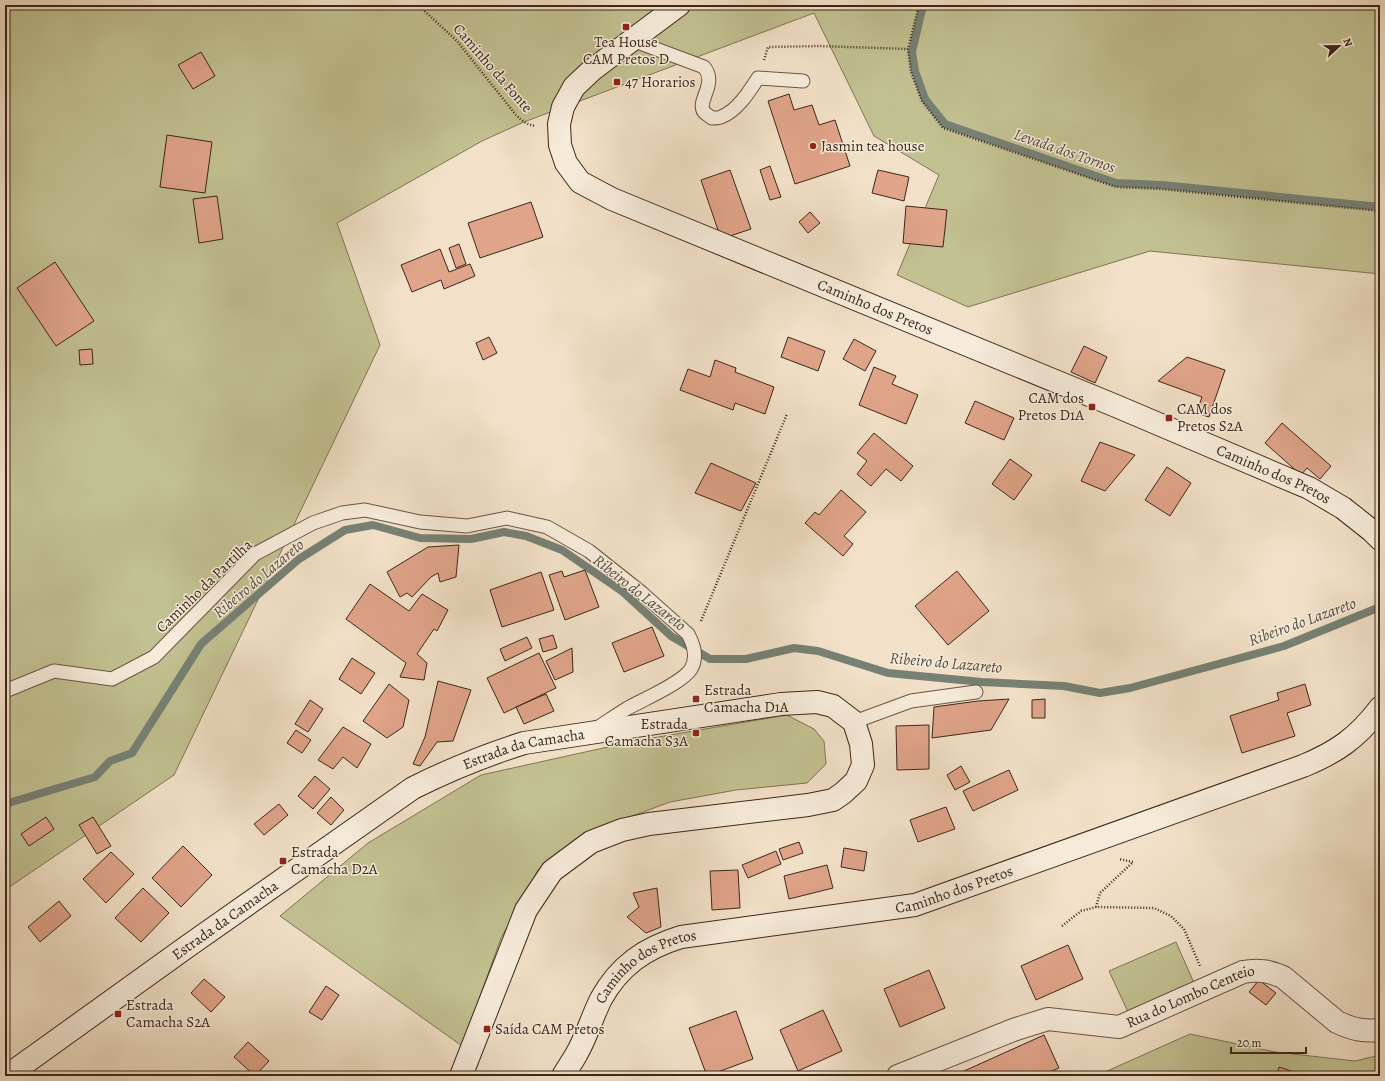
<svg xmlns="http://www.w3.org/2000/svg" width="1385" height="1081" viewBox="0 0 1385 1081" font-family="Alegreya,serif">
<style>
.green{fill:#c2c191;stroke:#807456}
.lines{fill:none;stroke-linecap:round;stroke-linejoin:round}
.stream{stroke:#768175;stroke-width:8}
.building{fill:#e0a489;stroke:#3e261a}
.service-casing{stroke:#6b5546;stroke-width:15}
.minor-casing{stroke:#6b5546;stroke-width:24}
.secondary-casing{stroke:#3e261a;stroke-width:24}
.path{stroke:#3e261a;stroke-width:2.5;stroke-dasharray:1 2;stroke-linecap:butt}
.service{stroke:#f7ecdb;stroke-width:13}
.minor{stroke:#f7ecdb;stroke-width:22}
.secondary{stroke:#f7ecdb;stroke-width:22}
.poi-dot{fill:#8f2418;stroke:#f7ecdb;stroke-width:1.5}
.labels{text-anchor:middle;stroke-width:3;stroke-linejoin:round;paint-order:stroke}
.poi-label{font-size:15px;fill:#3e261a;stroke:#f7ecdb;text-anchor:start}
.street-label{font-size:15px;fill:#3e261a;stroke:#f7ecdb}
.water-label{font-size:16px;font-style:italic;fill:#554c40;stroke:#f7ecdb}
</style>
<rect width="100%" height="100%" fill="#f2e1c8"/>
<filter id="stains"><feTurbulence type="fractalNoise" baseFrequency=".005" numOctaves="4"/><feColorMatrix values="0 0 0 0 .2 0 0 0 0 .09 0 0 0 0 .02 0 0 0 .5 -.17"/></filter>
<radialGradient id="worn" r=".72"><stop offset=".6" stop-color="#630" stop-opacity="0"/><stop offset="1" stop-color="#630" stop-opacity=".3"/></radialGradient>
<path class="green" d="M 5,5 L 1380,5 L 1380,274 L 1150,251 L 968,307 L 897,275 L 939,175 L 874,136 L 814,13 L 524,122 L 482,141 L 337,223 L 380,345 L 174,775 L 5,890 Z
M 787,715 L 814,729 L 824,741 L 826,764 L 807,783 L 736,790 L 670,802 L 598,829 L 538,870 L 501,938 L 462,1046 L 280,916 L 368,843 L 481,775 L 635,741 Z
M 1176,942 L 1194,983 L 1128,1012 L 1109,971 Z
M 1190,1034 L 1275,1052 L 1355,1061 L 1380,1055 L 1380,1076 L 1096,1076 Z"/>
<g class="lines">
<path class="stream" d="M 923,5 L 912,52 L 915,71 L 925,99 L 945,124 L 1116,183 L 1162,185 L 1380,207
M 5,804 L 95,777 L 110,761 L 132,753 L 201,644 L 299,559 L 345,530 L 373,525 L 420,538 L 471,539 L 504,532 L 526,536 L 562,550 L 597,574 L 623,592 L 671,636 L 710,659 L 746,659 L 794,648 L 818,651 L 888,673 L 982,682 L 1064,686 L 1100,693 L 1130,688 L 1284,646 L 1380,607"/>
</g>
<path class="building" d="M 201,52 L 215,76 L 193,89 L 178,65 Z
M 789,94 L 794,110 L 812,105 L 819,125 L 835,120 L 850,166 L 795,184 L 768,101 Z
M 167,135 L 212,142 L 205,193 L 160,187 Z
M 770,166 L 781,197 L 770,200 L 760,170 Z
M 730,170 L 751,229 L 721,239 L 701,180 Z
M 878,170 L 909,177 L 904,201 L 872,193 Z
M 217,196 L 223,239 L 199,243 L 193,199 Z
M 531,202 L 543,237 L 480,258 L 468,223 Z
M 906,206 L 947,210 L 943,247 L 903,243 Z
M 810,212 L 820,223 L 808,233 L 799,222 Z
M 459,244 L 466,264 L 456,268 L 449,248 Z
M 440,249 L 449,272 L 470,264 L 475,276 L 444,289 L 441,280 L 412,292 L 401,265 Z
M 55,262 L 94,321 L 56,346 L 17,288 Z
M 489,337 L 497,353 L 483,360 L 476,343 Z
M 788,337 L 825,351 L 818,371 L 781,357 Z
M 854,339 L 876,351 L 865,371 L 843,359 Z
M 1084,346 L 1107,357 L 1095,383 L 1071,372 Z
M 92,349 L 93,364 L 80,365 L 79,350 Z
M 1187,357 L 1225,370 L 1209,417 L 1196,413 L 1202,397 L 1158,381 Z
M 715,360 L 736,368 L 735,372 L 774,387 L 765,414 L 735,403 L 733,410 L 680,390 L 688,369 L 710,377 Z
M 874,367 L 896,376 L 892,384 L 918,395 L 906,424 L 859,405 Z
M 975,401 L 1014,418 L 1004,440 L 965,423 Z
M 1282,423 L 1331,466 L 1320,479 L 1307,468 L 1301,475 L 1265,443 Z
M 874,433 L 913,466 L 901,481 L 886,469 L 871,486 L 857,474 L 867,461 L 857,453 Z
M 1100,442 L 1135,455 L 1105,491 L 1081,481 Z
M 1010,459 L 1032,475 L 1014,500 L 992,484 Z
M 711,463 L 756,483 L 741,511 L 695,493 Z
M 1167,467 L 1191,483 L 1170,516 L 1145,500 Z
M 841,490 L 866,512 L 844,536 L 853,544 L 843,556 L 805,523 L 815,512 L 819,515 Z
M 459,545 L 456,577 L 440,582 L 438,573 L 431,577 L 412,597 L 407,593 L 400,597 L 387,572 L 428,547 Z
M 585,570 L 599,607 L 565,620 L 549,575 L 562,571 L 564,577 Z
M 957,571 L 989,611 L 948,645 L 915,606 Z
M 541,572 L 554,610 L 502,627 L 490,590 Z
M 370,584 L 409,611 L 422,594 L 448,610 L 437,631 L 434,629 L 417,654 L 427,663 L 424,680 L 400,677 L 406,663 L 346,619 Z
M 652,627 L 664,656 L 624,672 L 612,643 Z
M 553,635 L 557,648 L 543,652 L 539,639 Z
M 527,637 L 532,648 L 505,661 L 500,649 Z
M 572,648 L 573,672 L 555,680 L 546,661 Z
M 539,653 L 556,688 L 504,713 L 487,678 Z
M 352,658 L 375,673 L 361,694 L 339,679 Z
M 438,681 L 471,690 L 453,741 L 437,742 L 420,766 L 413,764 L 425,737 Z
M 389,684 L 409,700 L 403,727 L 387,738 L 363,721 Z
M 1305,684 L 1311,705 L 1287,713 L 1295,736 L 1242,753 L 1230,716 L 1279,700 L 1277,693 Z
M 546,694 L 554,711 L 524,724 L 516,707 Z
M 1009,699 L 991,730 L 932,738 L 934,707 L 978,701 Z
M 1045,699 L 1045,718 L 1032,718 L 1032,700 Z
M 310,700 L 323,709 L 308,732 L 295,724 Z
M 929,725 L 929,769 L 897,770 L 896,726 Z
M 343,727 L 371,744 L 357,768 L 343,757 L 333,769 L 318,760 Z
M 296,730 L 311,740 L 302,753 L 287,743 Z
M 961,766 L 970,782 L 955,790 L 947,775 Z
M 1009,770 L 1018,790 L 973,811 L 963,791 Z
M 315,776 L 330,789 L 313,809 L 298,796 Z
M 331,797 L 344,810 L 331,825 L 317,813 Z
M 279,804 L 288,815 L 264,835 L 254,824 Z
M 946,807 L 955,829 L 918,842 L 910,820 Z
M 46,817 L 54,829 L 29,846 L 21,834 Z
M 93,817 L 111,846 L 97,854 L 79,825 Z
M 799,842 L 803,853 L 783,860 L 779,849 Z
M 183,846 L 212,875 L 181,907 L 152,878 Z
M 844,848 L 867,852 L 864,871 L 841,867 Z
M 776,851 L 781,864 L 748,878 L 742,865 Z
M 111,852 L 134,874 L 106,903 L 83,879 Z
M 827,865 L 833,888 L 789,899 L 784,876 Z
M 738,870 L 740,908 L 712,910 L 710,871 Z
M 143,888 L 169,913 L 141,942 L 115,918 Z
M 657,888 L 661,927 L 646,933 L 627,917 L 639,907 L 633,893 Z
M 59,901 L 71,916 L 40,942 L 28,927 Z
M 1068,945 L 1083,979 L 1036,1000 L 1021,966 Z
M 929,970 L 945,1008 L 900,1027 L 884,989 Z
M 204,979 L 225,997 L 211,1012 L 191,993 Z
M 1259,980 L 1276,993 L 1266,1005 L 1249,992 Z
M 326,986 L 339,995 L 322,1020 L 309,1012 Z
M 823,1010 L 842,1051 L 798,1071 L 780,1030 Z
M 736,1011 L 753,1059 L 707,1076 L 689,1028 Z
M 1044,1035 L 1059,1068 L 1040,1076 L 953,1076 Z
M 248,1042 L 269,1061 L 255,1076 L 234,1057 Z
M 1279,1067 L 1300,1074 L 1300,1076 L 1277,1076 Z"/>
<g class="lines">
<g class="service-casing">
<path id="service" d="M 632,40 L 704,67 C 718,84 696,101 704,112 C 706,114 709,116 712,118 C 715,118 719,118 721,117 C 737,111 749,92 758,78 L 803,81
M 5,691 L 54,671 L 112,679 L 154,657 L 255,554 L 313,523 L 342,513 L 365,510 L 420,522 L 467,526 L 507,518 L 547,527 L 589,551 L 642,593 L 688,634 C 694,645 698,657 691,669 C 682,683 644,699 628,708 C 618,714 608,721 597,728
M 854,722 L 911,701 L 976,692"/>
</g>
<g class="minor-casing">
<g id="minor">
<path id="s1" d="M 898,1076 L 1016,1029 L 1048,1019 L 1119,1027 L 1243,972 C 1258,969 1269,971 1283,977 L 1337,1022 C 1352,1029 1364,1032 1380,1030"/>
</g>
</g>
<g class="secondary-casing">
<g id="secondary">
<path id="s2" d="M 679,5 L 592,70 L 574,87 L 563,107 L 559,124 L 560,145 L 566,163 L 580,182 L 612,199 L 1116,406 L 1309,488 L 1343,508 L 1372,531 L 1380,539"/>
<path id="s3" d="M 7,1076 L 188,946 L 413,788 C 449,770 486,755 524,743 L 781,704 L 817,702 L 833,706 L 854,722 L 861,744 L 863,765 L 856,781 L 843,793 L 833,800 L 808,805 L 649,824 L 622,830 L 591,842 L 552,871 L 526,910 L 461,1076"/>
<path id="s4" d="M 563,1076 C 567,1069 572,1062 576,1055 C 586,1038 592,1017 601,999 C 619,966 645,948 681,937 L 915,905 L 1303,766 C 1337,752 1357,738 1380,708"/>
</g>
</g>
<path class="path" d="M 418,5 L 457,41 L 516,115 C 522,121 528,125 536,126
M 919,5 L 908,49 L 911,72 L 922,101 L 943,128 L 1116,187 L 1161,189 L 1380,211
M 764,60 L 768,47 L 819,46 L 908,49
M 701,621 L 787,414
M 1096,907 L 1100,893 L 1133,862 L 1119,859
M 1062,926 L 1081,911 L 1096,907 L 1154,908 L 1171,916 L 1184,929 L 1200,966"/>
<use href="#service" class="service"/>
<use href="#minor" class="minor"/>
<use href="#secondary" class="secondary"/>
</g>
<g class="poi-dot">
<rect x="622" y="23" width="8" height="8" rx="2"/>
<rect x="613" y="78" width="8" height="8" rx="2"/>
<circle cx="813" cy="146" r="4"/>
<rect x="1088" y="403" width="8" height="8" rx="2"/>
<rect x="1165" y="414" width="8" height="8" rx="2"/>
<rect x="692" y="695" width="8" height="8" rx="2"/>
<rect x="692" y="729" width="8" height="8" rx="2"/>
<rect x="279" y="857" width="8" height="8" rx="2"/>
<rect x="114" y="1010" width="8" height="8" rx="2"/>
<rect x="483" y="1025" width="8" height="8" rx="2"/>
</g>
<g class="labels">
<g class="poi-label">
<text x="626" y="47" text-anchor="middle">Tea House<tspan x="626" dy="17">CAM Pretos D</tspan></text>
<text x="625" y="87">47 Horarios</text>
<text x="821" y="151">Jasmin tea house</text>
<text x="1084" y="403" text-anchor="end">CAM dos<tspan x="1084" dy="17">Pretos D1A</tspan></text>
<text x="1177" y="414">CAM dos<tspan x="1177" dy="17">Pretos S2A</tspan></text>
<text x="704" y="695">Estrada<tspan x="704" dy="17">Camacha D1A</tspan></text>
<text x="688" y="729" text-anchor="end">Estrada<tspan x="688" dy="17">Camacha S3A</tspan></text>
<text x="291" y="857">Estrada<tspan x="291" dy="17">Camacha D2A</tspan></text>
<text x="126" y="1010">Estrada<tspan x="126" dy="17">Camacha S2A</tspan></text>
<text x="495" y="1034">Saída CAM Pretos</text>
</g>
<g class="street-label">
<text transform="translate(493 68) rotate(49)" y="5">Caminho da Fonte</text>
<text dy="5" stroke="none"><textPath href="#s2" startOffset="558">Caminho dos Pretos</textPath></text>
<text dy="5" stroke="none"><textPath href="#s2" startOffset="990">Caminho dos Pretos</textPath></text>
<text transform="translate(204 586) rotate(-44)" y="5">Caminho da Partilha</text>
<text dy="5" stroke="none"><textPath href="#s3" startOffset="616">Estrada da Camacha</textPath></text>
<text dy="5" stroke="none"><textPath href="#s4" startOffset="468">Caminho dos Pretos</textPath></text>
<text dy="5" stroke="none"><textPath href="#s3" startOffset="268">Estrada da Camacha</textPath></text>
<text dy="5" stroke="none"><textPath href="#s4" startOffset="144">Caminho dos Pretos</textPath></text>
<text dy="5" stroke="none"><textPath href="#s1" startOffset="310">Rua do Lombo Centeio</textPath></text>
</g>
<g class="water-label">
<text transform="translate(1065 150) rotate(19)" y="6">Levada dos Tornos</text>
<text transform="translate(258 578) rotate(-40)" y="6">Ribeiro do Lazareto</text>
<text transform="translate(640 592) rotate(38)" y="6">Ribeiro do Lazareto</text>
<text transform="translate(1302 621) rotate(-20)" y="6">Ribeiro do Lazareto</text>
<text transform="translate(946 662) rotate(5)" y="6">Ribeiro do Lazareto</text>
</g>
</g>
<rect width="1385" height="1081" fill="none" stroke="#f2e1c8" stroke-width="20"/>
<rect x="6" y="6" width="1373" height="1069" fill="none" stroke="#3e261a" stroke-width="2"/>
<rect x="10" y="10" width="1365" height="1061" fill="none" stroke="#3e261a"/>
<g transform="translate(1339 46) rotate(68)" stroke="#f7ecdb" stroke-width="3" paint-order="stroke">
<path d="M0-3L7 15L0 10L-7 15Z" fill="#3e261a"/>
<text y="-6" font-size="11" font-weight="bold" text-anchor="middle" fill="#3e261a">N</text>
</g>
<path d="M1231 1047v6h75v-6" fill="none" stroke="#3e261a" stroke-width="2"/>
<text x="1237" y="1047" font-size="12" fill="#3e261a" stroke="#f7ecdb" stroke-width="3" paint-order="stroke">20 m</text>
<rect width="100%" height="100%" filter="url(#stains)"/>
<rect width="100%" height="100%" fill="url(#worn)"/>
</svg>
